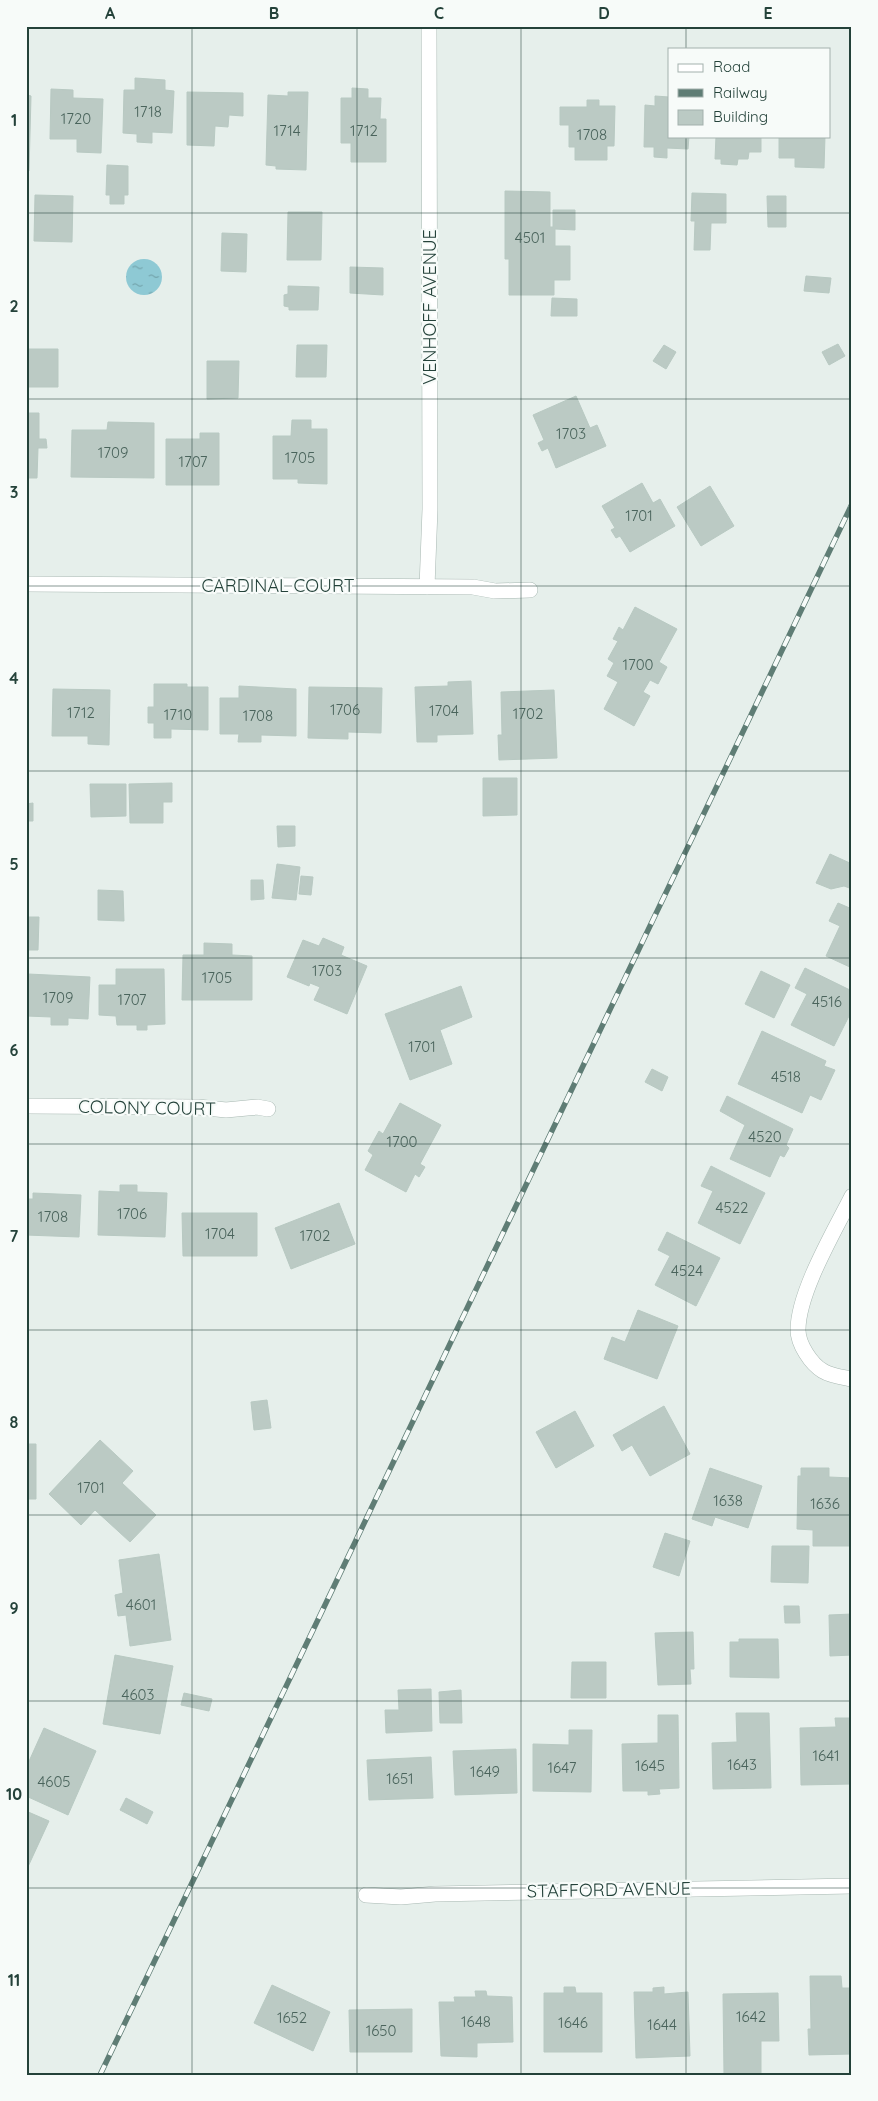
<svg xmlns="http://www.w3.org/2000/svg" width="878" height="2101" viewBox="0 0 878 2101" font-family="Quicksand,sans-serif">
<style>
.water{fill:url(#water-ripples)}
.building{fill:#bbcac4;stroke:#b8c9c2}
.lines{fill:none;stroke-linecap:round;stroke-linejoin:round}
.minor-casing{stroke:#a8b8b2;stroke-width:16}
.minor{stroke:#fff;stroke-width:15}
.rail-casing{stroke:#5f7d75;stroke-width:5.5}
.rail{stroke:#f7fbf9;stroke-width:4;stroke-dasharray:11;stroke-linecap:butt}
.grid{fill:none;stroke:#24423a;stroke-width:1;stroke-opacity:0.55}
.labels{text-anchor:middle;stroke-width:4.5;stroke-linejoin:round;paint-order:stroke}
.number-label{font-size:15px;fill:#4a645c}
.street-label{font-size:18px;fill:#24423a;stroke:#f7fbf9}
.neatline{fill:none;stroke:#24423a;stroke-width:2}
.grid-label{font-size:16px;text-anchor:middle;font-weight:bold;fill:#24423a}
</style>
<defs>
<pattern id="water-ripples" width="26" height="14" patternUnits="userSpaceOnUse" patternTransform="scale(1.25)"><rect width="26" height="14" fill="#8ec9d4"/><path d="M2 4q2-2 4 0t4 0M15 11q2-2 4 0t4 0" fill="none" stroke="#74a5ad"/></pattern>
</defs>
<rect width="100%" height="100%" fill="#e6efeb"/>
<path class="water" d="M126 277a18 18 0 1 1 36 0a18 18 0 1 1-36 0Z"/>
<path class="building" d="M 135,78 L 165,80 L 165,90 L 174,91 L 172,133 L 152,132 L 152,143 L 137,142 L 137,134 L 123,133 L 124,90 L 135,90 Z
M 26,87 L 28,87 L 28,95 L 31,96 L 29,171 L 26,171 Z
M 352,88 L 368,89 L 368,98 L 381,98 L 380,119 L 386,119 L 386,162 L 351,162 L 351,143 L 341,143 L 341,98 L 352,98 Z
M 51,89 L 73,90 L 73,98 L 103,99 L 101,153 L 77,152 L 77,139 L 50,139 Z
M 187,92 L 243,93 L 243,116 L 229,115 L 228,127 L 215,126 L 214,146 L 187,145 Z
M 288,92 L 308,92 L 306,170 L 276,169 L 276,166 L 266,165 L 268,95 L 288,96 Z
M 655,96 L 669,97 L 669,136 L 689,136 L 688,149 L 667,148 L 667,158 L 654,157 L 654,147 L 644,147 L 645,105 L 655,106 Z
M 587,100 L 599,100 L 599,106 L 615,106 L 614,146 L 607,146 L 607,160 L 575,160 L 575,147 L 569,147 L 569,125 L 560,125 L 560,107 L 587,107 Z
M 716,136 L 761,136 L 761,152 L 749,152 L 748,159 L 738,159 L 737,165 L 721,164 L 721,159 L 715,159 Z
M 779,136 L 825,136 L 824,168 L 795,167 L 795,158 L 779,158 Z
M 107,165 L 128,166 L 128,195 L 124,195 L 124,204 L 110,204 L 110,195 L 106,195 Z
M 505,191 L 550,192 L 550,227 L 553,227 L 553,210 L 575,210 L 575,230 L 555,229 L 555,246 L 570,246 L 570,280 L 554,280 L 554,295 L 509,295 L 509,259 L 505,259 Z
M 692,193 L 726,194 L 726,223 L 711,223 L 710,250 L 694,250 L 695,221 L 691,221 Z
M 35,195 L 73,196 L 72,242 L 34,241 Z
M 767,196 L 786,196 L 786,227 L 768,227 Z
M 288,212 L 322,212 L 321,260 L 287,260 Z
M 222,233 L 247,234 L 246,272 L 221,271 Z
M 350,267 L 383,268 L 383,295 L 350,293 Z
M 806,276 L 831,278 L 829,293 L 804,291 Z
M 288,286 L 319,287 L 318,310 L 289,310 L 289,307 L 284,306 L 284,295 L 288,294 Z
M 552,298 L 577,299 L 577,316 L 551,316 Z
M 838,344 L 845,356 L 829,365 L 822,352 Z
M 297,345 L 327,345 L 326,377 L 296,377 Z
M 664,345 L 676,352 L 666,369 L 653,361 Z
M 26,349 L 58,349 L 58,387 L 26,387 Z
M 207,361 L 239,361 L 238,398 L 207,399 Z
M 576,396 L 590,428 L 597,425 L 606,446 L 556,468 L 548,448 L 542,451 L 538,443 L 544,440 L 533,415 Z
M 26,413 L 39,413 L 39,439 L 46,439 L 47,448 L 38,448 L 37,478 L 26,478 Z
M 292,420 L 311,420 L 311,429 L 327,429 L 327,484 L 298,483 L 298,479 L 273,479 L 273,436 L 291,436 Z
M 108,422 L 154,423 L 154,478 L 71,477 L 72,430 L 107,430 Z
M 200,433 L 219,433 L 219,485 L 166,485 L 166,439 L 200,439 Z
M 642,483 L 653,503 L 660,499 L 675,526 L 630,552 L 620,536 L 616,538 L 611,530 L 615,528 L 602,506 Z
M 710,486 L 734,526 L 701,546 L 677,507 Z
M 635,607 L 677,629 L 659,662 L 667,667 L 658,684 L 650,680 L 643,692 L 650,696 L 634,726 L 604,709 L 618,682 L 607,676 L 614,663 L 608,659 L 618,641 L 613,639 L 619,627 L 623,630 Z
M 471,681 L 473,734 L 437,735 L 437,742 L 417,742 L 415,687 L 448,686 L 448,682 Z
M 154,684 L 187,684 L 187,687 L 208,687 L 208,730 L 171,729 L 171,738 L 154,738 L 154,723 L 148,723 L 148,707 L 154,707 Z
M 239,686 L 296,689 L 296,736 L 261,735 L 261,742 L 238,742 L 239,734 L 220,734 L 220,698 L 239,698 Z
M 309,687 L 382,688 L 381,733 L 348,732 L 348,739 L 308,738 Z
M 53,689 L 110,690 L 109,745 L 88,744 L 88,736 L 52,736 Z
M 554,690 L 557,758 L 499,760 L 498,735 L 502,735 L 501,692 Z
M 483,778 L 517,778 L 517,815 L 483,816 Z
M 172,783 L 172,802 L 163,802 L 163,823 L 130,823 L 129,784 Z
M 90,784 L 126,784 L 126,816 L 91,817 Z
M 33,803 L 33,821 L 26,821 L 26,804 Z
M 277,826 L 295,826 L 295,846 L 278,847 Z
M 830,854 L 852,864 L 852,889 L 844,886 L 831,889 L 816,883 Z
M 277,864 L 300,867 L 296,900 L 272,898 Z
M 301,876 L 313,877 L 311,895 L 299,894 Z
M 251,880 L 263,880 L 264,899 L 251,900 Z
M 98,890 L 123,891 L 124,921 L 98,920 Z
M 838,903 L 852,909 L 852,968 L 826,956 L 840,926 L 829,921 Z
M 26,917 L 39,917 L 38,950 L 26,950 Z
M 323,938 L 344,947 L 341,955 L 367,966 L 347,1014 L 314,1000 L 320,987 L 310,983 L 309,986 L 287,977 L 303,940 L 319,946 Z
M 204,943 L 232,944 L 232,955 L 252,956 L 252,1000 L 182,1000 L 183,955 L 204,955 Z
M 805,968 L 852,991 L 852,1010 L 834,1046 L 791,1025 L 807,994 L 795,988 Z
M 116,969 L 164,969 L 165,1024 L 147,1025 L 147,1030 L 137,1030 L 137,1025 L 117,1025 L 116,1016 L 99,1015 L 99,985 L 116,985 Z
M 761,971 L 790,985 L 774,1018 L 745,1004 Z
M 28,974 L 90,977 L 88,1019 L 68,1018 L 68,1025 L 51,1025 L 51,1017 L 27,1016 Z
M 461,986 L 472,1017 L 440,1030 L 452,1064 L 410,1080 L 385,1014 Z
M 762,1031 L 826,1061 L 824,1066 L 835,1070 L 821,1100 L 810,1095 L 802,1113 L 738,1084 Z
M 652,1069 L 668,1077 L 662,1091 L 645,1082 Z
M 727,1096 L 793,1129 L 786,1145 L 789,1148 L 784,1157 L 780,1155 L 770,1177 L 730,1159 L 745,1125 L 720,1111 Z
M 400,1103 L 441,1125 L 420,1164 L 425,1167 L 419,1177 L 415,1174 L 406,1192 L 365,1170 L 373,1155 L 368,1151 L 379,1131 L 383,1134 Z
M 711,1166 L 765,1193 L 740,1244 L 698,1223 L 713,1191 L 701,1186 Z
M 120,1185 L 137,1185 L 137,1192 L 167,1193 L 165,1237 L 98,1235 L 99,1191 L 120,1192 Z
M 33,1193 L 81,1195 L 79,1237 L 26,1235 L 26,1199 L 33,1199 Z
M 339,1203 L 355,1244 L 291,1269 L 275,1228 Z
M 182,1213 L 257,1213 L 257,1256 L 183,1256 Z
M 667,1232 L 720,1258 L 696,1306 L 655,1285 L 670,1256 L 658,1250 Z
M 638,1310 L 678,1326 L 657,1379 L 604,1359 L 612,1337 L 625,1342 Z
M 267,1400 L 271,1428 L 254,1430 L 251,1402 Z
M 664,1406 L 690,1454 L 650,1476 L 632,1445 L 622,1451 L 613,1435 Z
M 575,1411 L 594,1446 L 556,1468 L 536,1432 Z
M 100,1440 L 133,1471 L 122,1483 L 156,1515 L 130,1542 L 95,1510 L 81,1525 L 49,1494 Z
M 26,1444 L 36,1444 L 36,1499 L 26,1499 Z
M 710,1468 L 762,1486 L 748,1528 L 715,1517 L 712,1526 L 692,1519 Z
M 801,1468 L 829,1468 L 829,1477 L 852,1478 L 852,1546 L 813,1546 L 813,1530 L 797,1529 L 798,1476 L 801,1476 Z
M 665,1533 L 690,1541 L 679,1576 L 653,1567 Z
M 772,1546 L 809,1546 L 808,1583 L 771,1582 Z
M 159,1554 L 171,1640 L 130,1646 L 126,1615 L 118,1616 L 115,1595 L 123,1593 L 119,1560 Z
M 784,1606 L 799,1606 L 800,1623 L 785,1623 Z
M 852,1614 L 852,1655 L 830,1656 L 829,1615 Z
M 693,1632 L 694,1669 L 690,1669 L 691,1684 L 658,1685 L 655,1633 Z
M 739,1639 L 778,1639 L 779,1678 L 730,1677 L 730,1642 L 739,1642 Z
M 115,1655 L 173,1666 L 160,1734 L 103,1724 Z
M 572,1662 L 606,1662 L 606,1698 L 571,1698 Z
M 431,1689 L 432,1731 L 386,1733 L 385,1710 L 399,1710 L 398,1690 Z
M 461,1690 L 462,1723 L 440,1723 L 439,1692 Z
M 184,1693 L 212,1699 L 209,1711 L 181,1705 Z
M 736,1713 L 769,1713 L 771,1788 L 713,1789 L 712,1743 L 737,1742 Z
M 658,1715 L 678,1715 L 679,1788 L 659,1789 L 660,1794 L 648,1795 L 648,1791 L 623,1791 L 622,1744 L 658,1743 Z
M 835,1718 L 852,1718 L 852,1784 L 801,1785 L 800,1728 L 836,1727 Z
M 44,1728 L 96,1751 L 68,1815 L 26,1796 L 26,1768 Z
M 569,1730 L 592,1730 L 591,1792 L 533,1791 L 533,1744 L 569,1745 Z
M 516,1749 L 517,1793 L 455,1795 L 453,1751 Z
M 431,1757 L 433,1798 L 369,1800 L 367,1760 Z
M 126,1798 L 153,1812 L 147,1824 L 120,1810 Z
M 26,1811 L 49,1821 L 26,1871 Z
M 810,1976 L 841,1976 L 842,1988 L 852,1988 L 852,2054 L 809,2055 L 808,2029 L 811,2029 Z
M 272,1985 L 330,2012 L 313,2051 L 254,2023 Z
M 564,1987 L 575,1987 L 576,1993 L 602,1993 L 602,2052 L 544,2052 L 544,1993 L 564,1993 Z
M 664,1987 L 664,1994 L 688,1992 L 690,2056 L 636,2058 L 634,1992 L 653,1992 L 653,1988 Z
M 475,1991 L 486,1991 L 487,1996 L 512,1997 L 513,2042 L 477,2043 L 477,2057 L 441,2056 L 439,2002 L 455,2002 L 454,1997 L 476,1997 Z
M 778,1993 L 779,2041 L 761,2041 L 761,2075 L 724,2075 L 723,1994 Z
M 412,2009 L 412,2052 L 350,2052 L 349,2010 Z"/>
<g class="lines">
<g class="minor-casing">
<path id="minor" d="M 26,584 L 473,587 L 495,591 L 530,590
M 427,587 L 430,509 L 429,26
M 26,1106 L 198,1107 L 226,1110 L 257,1107 L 268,1109
M 852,1196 C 835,1230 798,1292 798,1330 C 798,1344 811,1364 823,1371 C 831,1376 842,1377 852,1379
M 366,1895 L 401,1897 L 435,1894 L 852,1886"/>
</g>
<use href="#minor" class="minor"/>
<g class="rail-casing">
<path id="rail" d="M 100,2075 L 852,504"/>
</g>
<use href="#rail" class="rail"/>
</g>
<path class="grid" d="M 192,26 L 192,2075M 357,26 L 357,2075M 521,26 L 521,2075M 686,26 L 686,49M 686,136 L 686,2075M 26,213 L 852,213M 26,399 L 852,399M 26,586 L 852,586M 26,771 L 852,771M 26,958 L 852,958M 26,1144 L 852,1144M 26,1330 L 852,1330M 26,1515 L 852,1515M 26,1701 L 852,1701M 26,1888 L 852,1888"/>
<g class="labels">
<g class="number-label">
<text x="148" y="117">1718</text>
<text x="76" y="124">1720</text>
<text x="287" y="136">1714</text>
<text x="364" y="136">1712</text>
<text x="592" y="140">1708</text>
<text x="530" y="243">4501</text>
<text x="571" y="439">1703</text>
<text x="113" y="458">1709</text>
<text x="300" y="463">1705</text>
<text x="193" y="467">1707</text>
<text x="639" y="521">1701</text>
<text x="638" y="670">1700</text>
<text x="345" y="715">1706</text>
<text x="444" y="716">1704</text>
<text x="81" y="718">1712</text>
<text x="528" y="719">1702</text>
<text x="178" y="720">1710</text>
<text x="258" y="721">1708</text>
<text x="327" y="976">1703</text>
<text x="217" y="983">1705</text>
<text x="58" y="1003">1709</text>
<text x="132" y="1005">1707</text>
<text x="827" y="1007">4516</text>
<text x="422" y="1052">1701</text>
<text x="786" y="1082">4518</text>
<text x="765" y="1142">4520</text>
<text x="402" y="1147">1700</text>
<text x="732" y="1213">4522</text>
<text x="132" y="1219">1706</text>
<text x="53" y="1222">1708</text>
<text x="220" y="1239">1704</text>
<text x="315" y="1241">1702</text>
<text x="687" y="1276">4524</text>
<text x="91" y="1493">1701</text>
<text x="728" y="1506">1638</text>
<text x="825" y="1509">1636</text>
<text x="141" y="1610">4601</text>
<text x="138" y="1700">4603</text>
<text x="826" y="1761">1641</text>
<text x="742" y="1770">1643</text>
<text x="650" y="1771">1645</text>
<text x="562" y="1773">1647</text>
<text x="485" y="1777">1649</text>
<text x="400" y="1784">1651</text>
<text x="54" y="1787">4605</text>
<text x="751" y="2022">1642</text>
<text x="292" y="2023">1652</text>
<text x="476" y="2027">1648</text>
<text x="573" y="2028">1646</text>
<text x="662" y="2030">1644</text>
<text x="381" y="2036">1650</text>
</g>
<g class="street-label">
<text transform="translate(430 307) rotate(-90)" y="6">VENHOFF AVENUE</text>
<text x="278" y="592">CARDINAL COURT</text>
<text transform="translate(147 1108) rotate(1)" y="6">COLONY COURT</text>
<text transform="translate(609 1890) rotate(-1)" y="6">STAFFORD AVENUE</text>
</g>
</g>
<rect width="878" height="2101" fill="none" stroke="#f7fbf9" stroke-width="55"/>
<rect x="668" y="48" width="162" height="90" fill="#f7fbf9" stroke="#a3b1ad"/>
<rect x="678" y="64" width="25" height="8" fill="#ffffff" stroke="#a3b1ad"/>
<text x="713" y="72" font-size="15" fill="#24423a">Road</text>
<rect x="678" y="89" width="25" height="8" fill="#5f7d75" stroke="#a3b1ad"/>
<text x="713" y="98" font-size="15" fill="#24423a">Railway</text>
<rect x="678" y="110" width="25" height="15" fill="#bbcac4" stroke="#a3b1ad"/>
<text x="713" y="122" font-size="15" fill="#24423a">Building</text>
<rect x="28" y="28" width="822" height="2046" class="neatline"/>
<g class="grid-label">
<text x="110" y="19">A</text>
<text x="274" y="19">B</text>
<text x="439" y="19">C</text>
<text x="604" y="19">D</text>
<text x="768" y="19">E</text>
<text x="14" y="126">1</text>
<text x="14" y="312">2</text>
<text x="14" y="498">3</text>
<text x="14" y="684">4</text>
<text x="14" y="870">5</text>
<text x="14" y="1056">6</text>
<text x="14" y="1242">7</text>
<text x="14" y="1428">8</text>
<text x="14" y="1614">9</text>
<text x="14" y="1800">10</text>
<text x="14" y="1986">11</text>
</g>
</svg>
